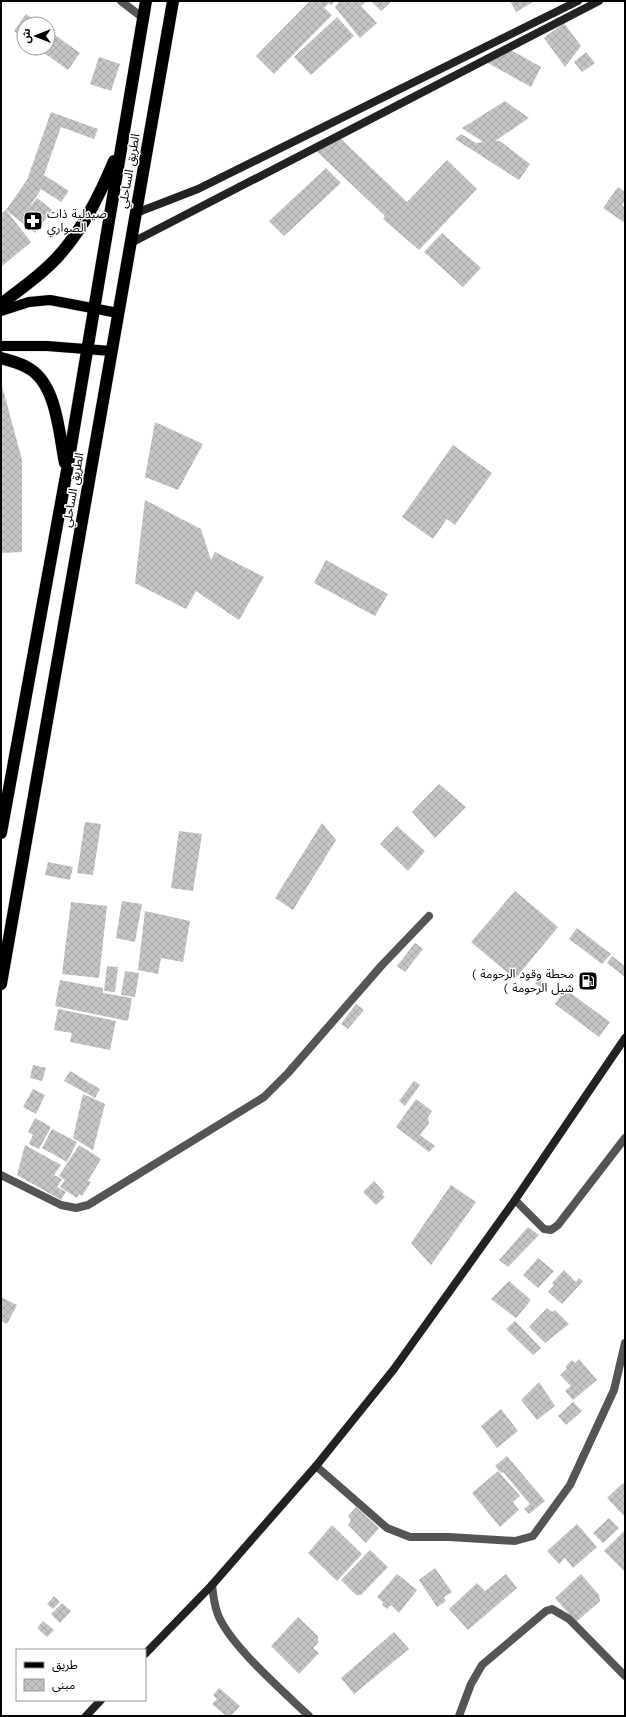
<svg xmlns="http://www.w3.org/2000/svg" width="626" height="1717" viewBox="0 0 626 1717" font-family="'Work Sans','Noto Sans Arabic',sans-serif">
<style>
.building{fill:url(#building-cross-hatch)}
.lines{fill:none;stroke-linecap:round;stroke-linejoin:round}
.primary-casing{stroke:#dbdbdb;stroke-width:11}
.highway-casing{stroke:#dbdbdb;stroke-width:13}
.street{stroke:#555;stroke-width:8}
.secondary{stroke:#222;stroke-width:8}
.primary{stroke:#000;stroke-width:10}
.highway{stroke:#000;stroke-width:12}
.labels{text-anchor:middle;stroke-width:3;stroke-linejoin:round;paint-order:stroke}
.street-label{font-size:12px;fill:#000;stroke:#fff}
.poi-label{font-size:12px;fill:#000;stroke:#fff;text-anchor:start}
</style>
<defs>
<pattern id="building-cross-hatch" width="8" height="8" patternUnits="userSpaceOnUse"><rect width="8" height="8" fill="#c4c4c4"/><path d="M0 0l8 8M0 8l8-8" fill="none" stroke="#a7a7a7"/></pattern>
</defs>
<rect width="100%" height="100%" fill="#fff"/>
<path class="building" d="M 310,1 L 335,1 L 331,5 L 329,3 L 324,8 L 332,15 L 274,74 L 256,56 Z
M 340,1 L 367,1 L 361,6 L 377,23 L 360,38 L 335,7 Z
M 371,1 L 392,1 L 381,11 Z
M 510,1 L 535,1 L 516,12 Z
M 26,14 L 40,24 L 24,24 L 24,38 L 14,31 Z
M 337,17 L 354,36 L 311,75 L 294,57 Z
M 564,23 L 581,46 L 565,67 L 544,38 Z
M 48,30 L 80,53 L 68,70 L 37,48 L 48,48 Z
M 509,49 L 541,67 L 531,87 L 486,62 Z
M 586,52 L 595,63 L 582,72 L 574,62 Z
M 99,57 L 120,64 L 111,91 L 90,84 Z
M 505,101 L 529,118 L 495,141 L 500,141 L 530,164 L 519,180 L 455,139 L 461,134 L 476,143 L 483,142 L 462,128 Z
M 51,112 L 98,129 L 94,139 L 61,127 L 44,175 L 69,191 L 61,202 L 41,189 L 28,209 L 37,198 L 52,210 L 35,233 L 6,210 L 27,180 Z
M 338,136 L 407,202 L 447,160 L 477,189 L 419,250 L 383,219 L 385,216 L 314,149 Z
M 326,168 L 341,183 L 284,236 L 269,221 Z
M 618,187 L 625,192 L 625,201 L 622,205 L 625,207 L 625,223 L 603,208 Z
M 6,210 L 31,242 L 1,267 L 1,214 Z
M 442,233 L 481,268 L 463,287 L 424,252 Z
M 1,382 L 22,460 L 22,552 L 1,553 Z
M 155,422 L 203,444 L 178,490 L 145,477 Z
M 453,445 L 492,473 L 455,525 L 447,519 L 433,539 L 402,517 Z
M 145,500 L 201,529 L 211,560 L 215,552 L 264,577 L 239,620 L 196,591 L 186,609 L 135,583 Z
M 326,560 L 388,594 L 375,616 L 314,583 Z
M 439,784 L 466,807 L 435,838 L 412,812 Z
M 85,822 L 101,824 L 93,875 L 77,873 Z
M 322,823 L 336,840 L 293,910 L 275,898 Z
M 397,826 L 425,851 L 408,871 L 380,844 Z
M 179,831 L 202,834 L 193,891 L 171,888 Z
M 48,862 L 73,867 L 70,880 L 45,875 Z
M 515,891 L 558,927 L 515,979 L 471,942 Z
M 122,901 L 142,904 L 135,942 L 116,938 Z
M 71,902 L 107,906 L 99,978 L 62,974 Z
M 145,911 L 190,921 L 183,962 L 161,958 L 158,974 L 138,970 Z
M 577,928 L 611,954 L 602,964 L 569,939 Z
M 415,943 L 423,949 L 405,972 L 397,966 Z
M 612,956 L 625,966 L 625,977 L 607,963 Z
M 107,966 L 118,967 L 115,992 L 104,991 Z
M 125,971 L 139,973 L 135,997 L 121,995 Z
M 539,979 L 549,986 L 545,991 L 535,983 Z
M 60,980 L 103,988 L 103,993 L 132,998 L 128,1021 L 55,1006 Z
M 565,989 L 610,1022 L 599,1037 L 555,1004 Z
M 356,1004 L 364,1010 L 348,1029 L 341,1024 Z
M 58,1009 L 116,1021 L 110,1050 L 70,1042 L 72,1033 L 54,1030 Z
M 33,1065 L 46,1068 L 42,1081 L 30,1078 Z
M 70,1071 L 100,1089 L 95,1098 L 64,1081 Z
M 414,1081 L 420,1085 L 405,1106 L 399,1101 Z
M 33,1089 L 45,1095 L 36,1114 L 23,1107 Z
M 83,1094 L 105,1104 L 93,1150 L 73,1138 Z
M 416,1099 L 432,1111 L 428,1117 L 429,1123 L 420,1135 L 435,1146 L 429,1152 L 396,1127 Z
M 35,1118 L 51,1127 L 39,1149 L 29,1144 L 33,1135 L 28,1132 Z
M 52,1129 L 77,1142 L 67,1162 L 42,1148 Z
M 25,1145 L 61,1165 L 54,1175 L 62,1179 L 57,1187 L 66,1192 L 61,1200 L 17,1175 Z
M 79,1145 L 101,1159 L 88,1181 L 91,1182 L 82,1196 L 79,1194 L 77,1198 L 60,1187 L 65,1180 L 59,1176 Z
M 374,1181 L 384,1192 L 382,1194 L 385,1197 L 376,1205 L 363,1192 Z
M 451,1185 L 476,1202 L 431,1265 L 411,1243 Z
M 528,1227 L 539,1235 L 508,1267 L 499,1260 Z
M 538,1258 L 554,1271 L 538,1288 L 523,1275 Z
M 564,1270 L 576,1282 L 579,1278 L 583,1281 L 562,1304 L 548,1292 L 554,1285 L 552,1283 Z
M 509,1281 L 531,1300 L 516,1318 L 491,1299 Z
M 1,1297 L 17,1305 L 7,1324 L 1,1321 Z
M 547,1308 L 552,1312 L 555,1310 L 569,1324 L 545,1343 L 529,1327 Z
M 515,1321 L 541,1348 L 533,1355 L 506,1329 Z
M 579,1359 L 597,1380 L 573,1400 L 565,1391 L 571,1386 L 560,1375 L 567,1369 L 566,1366 L 572,1360 L 575,1363 Z
M 539,1382 L 555,1406 L 537,1420 L 521,1400 Z
M 573,1402 L 582,1411 L 566,1425 L 558,1416 Z
M 501,1409 L 518,1431 L 497,1448 L 481,1426 Z
M 507,1456 L 545,1501 L 529,1514 L 524,1509 L 530,1504 L 503,1472 L 501,1473 L 495,1466 Z
M 498,1471 L 520,1496 L 513,1502 L 519,1510 L 500,1527 L 472,1493 Z
M 623,1483 L 625,1485 L 625,1517 L 607,1498 Z
M 356,1507 L 379,1528 L 366,1543 L 348,1525 L 351,1520 L 348,1516 Z
M 609,1518 L 619,1528 L 603,1543 L 593,1533 Z
M 577,1524 L 597,1547 L 573,1568 L 565,1558 L 559,1564 L 547,1551 Z
M 332,1525 L 362,1554 L 337,1581 L 308,1553 Z
M 625,1530 L 625,1572 L 604,1551 Z
M 370,1550 L 388,1567 L 361,1595 L 356,1595 L 341,1580 Z
M 435,1568 L 452,1592 L 444,1597 L 446,1601 L 437,1607 L 419,1580 Z
M 397,1574 L 417,1590 L 399,1613 L 391,1605 L 387,1609 L 382,1605 L 383,1602 L 377,1597 Z
M 506,1574 L 517,1588 L 468,1630 L 449,1609 L 477,1583 L 485,1591 Z
M 581,1574 L 599,1595 L 600,1601 L 576,1622 L 555,1598 Z
M 54,1596 L 60,1602 L 53,1609 L 47,1604 Z
M 62,1603 L 71,1611 L 60,1623 L 51,1614 Z
M 298,1617 L 318,1636 L 318,1643 L 313,1648 L 319,1653 L 299,1674 L 271,1646 Z
M 43,1621 L 54,1630 L 47,1637 L 37,1628 Z
M 394,1632 L 409,1649 L 354,1694 L 341,1678 Z
M 219,1688 L 240,1706 L 231,1716 L 226,1716 L 212,1704 L 217,1699 L 213,1695 Z"/>
<g class="lines">
<g class="primary-casing">
<path id="primary" d="M 1,311 L 29,302 L 50,300 L 118,313
M 1,346 L 47,346 L 111,351"/>
</g>
<g class="highway-casing">
<path id="highway" d="M 1,304 C 22,288 45,272 62,252 C 85,225 100,194 114,161
M 1,358 C 11,361 21,363 30,369 C 57,386 59,434 65,463
M 1,833 L 67,470 L 146,1
M 1,984 L 173,1"/>
</g>
<path class="street" d="M 121,1 L 143,18
M 1,1175 L 61,1205 L 76,1208 L 88,1205 L 264,1097 L 288,1073 L 382,965 L 429,916
M 515,1200 L 544,1229 L 551,1230 L 558,1225 L 625,1138
M 316,1466 L 387,1528 L 410,1537 L 449,1537 L 515,1541 L 533,1536 L 570,1485 L 614,1390 L 625,1343
M 212,1585 C 213,1594 214,1603 217,1612 C 227,1643 284,1692 309,1716
M 459,1716 L 471,1684 L 482,1665 L 546,1611 L 552,1609 L 569,1619 L 625,1676"/>
<path class="secondary" d="M 136,213 L 198,189 L 578,1
M 131,243 L 599,1
M 145,1654 L 212,1585 L 316,1466 L 394,1369 L 515,1200 L 625,1038
M 86,1716 L 101,1700"/>
<use href="#primary" class="primary"/>
<use href="#highway" class="highway"/>
</g>
<defs>
<g id="pharmacy-square" transform="scale(1)"><rect x="-9" y="-9" width="18" height="18" rx="4" fill="#000" stroke="#fff"/><path d="M-2-6h4v4h4v4h-4v4h-4v-4h-4v-4h4Z" fill="#fff"/></g>
<g id="fuel-square" transform="scale(1)"><rect x="-9" y="-9" width="18" height="18" rx="4" fill="#000" stroke="#fff"/><path d="M-5.5-6h7V0h2V4h1.3V-2.5L3-4.5l.8-.8L6-3V5H2.5V1h-1V6h-7ZM-4.2-4.7v3.2H.2V-4.7Z" fill="#fff"/></g>
</defs>
<g fill-rule="evenodd">
<use href="#pharmacy-square" x="33" y="221"/>
<use href="#fuel-square" x="588" y="981"/>
</g>
<g class="labels">
<g class="street-label">
<text transform="translate(129 171) rotate(-80)" y="4">الطريق الساحلي</text>
<text transform="translate(73 490) rotate(-80)" y="4">الطريق الساحلي</text>
</g>
<g class="poi-label">
<text x="47" y="218">صيدلية ذات<tspan x="47" dy="14">الصواري</tspan></text>
<text x="574" y="978" text-anchor="end">( محطة وقود الرحومة<tspan x="574" dy="14">( شيل الرحومة</tspan></text>
</g>
</g>
<rect width="626" height="1717" fill="none" stroke="#000000" stroke-width="4"/>
<rect x="16" y="1649" width="130" height="52" fill="#ffffff" stroke="#999999"/>
<rect x="24" y="1662" width="20" height="6" fill="#000000" stroke="#999999"/>
<text x="52" y="1669" font-size="12" fill="#000000">طريق</text>
<rect x="24" y="1679" width="20" height="12" fill="url(#building-cross-hatch)" stroke="#999999"/>
<text x="52" y="1689" font-size="12" fill="#000000">مبنى</text>
<g transform="translate(36 36) rotate(270)"><circle r="19" fill="#ffffff" stroke="#999999"/>
<path d="M0-3L7 15L0 10L-7 15Z" fill="#000000"/>
<text y="-6" font-size="11" font-weight="bold" text-anchor="middle" fill="#000000">ش</text>
</g>
</svg>
